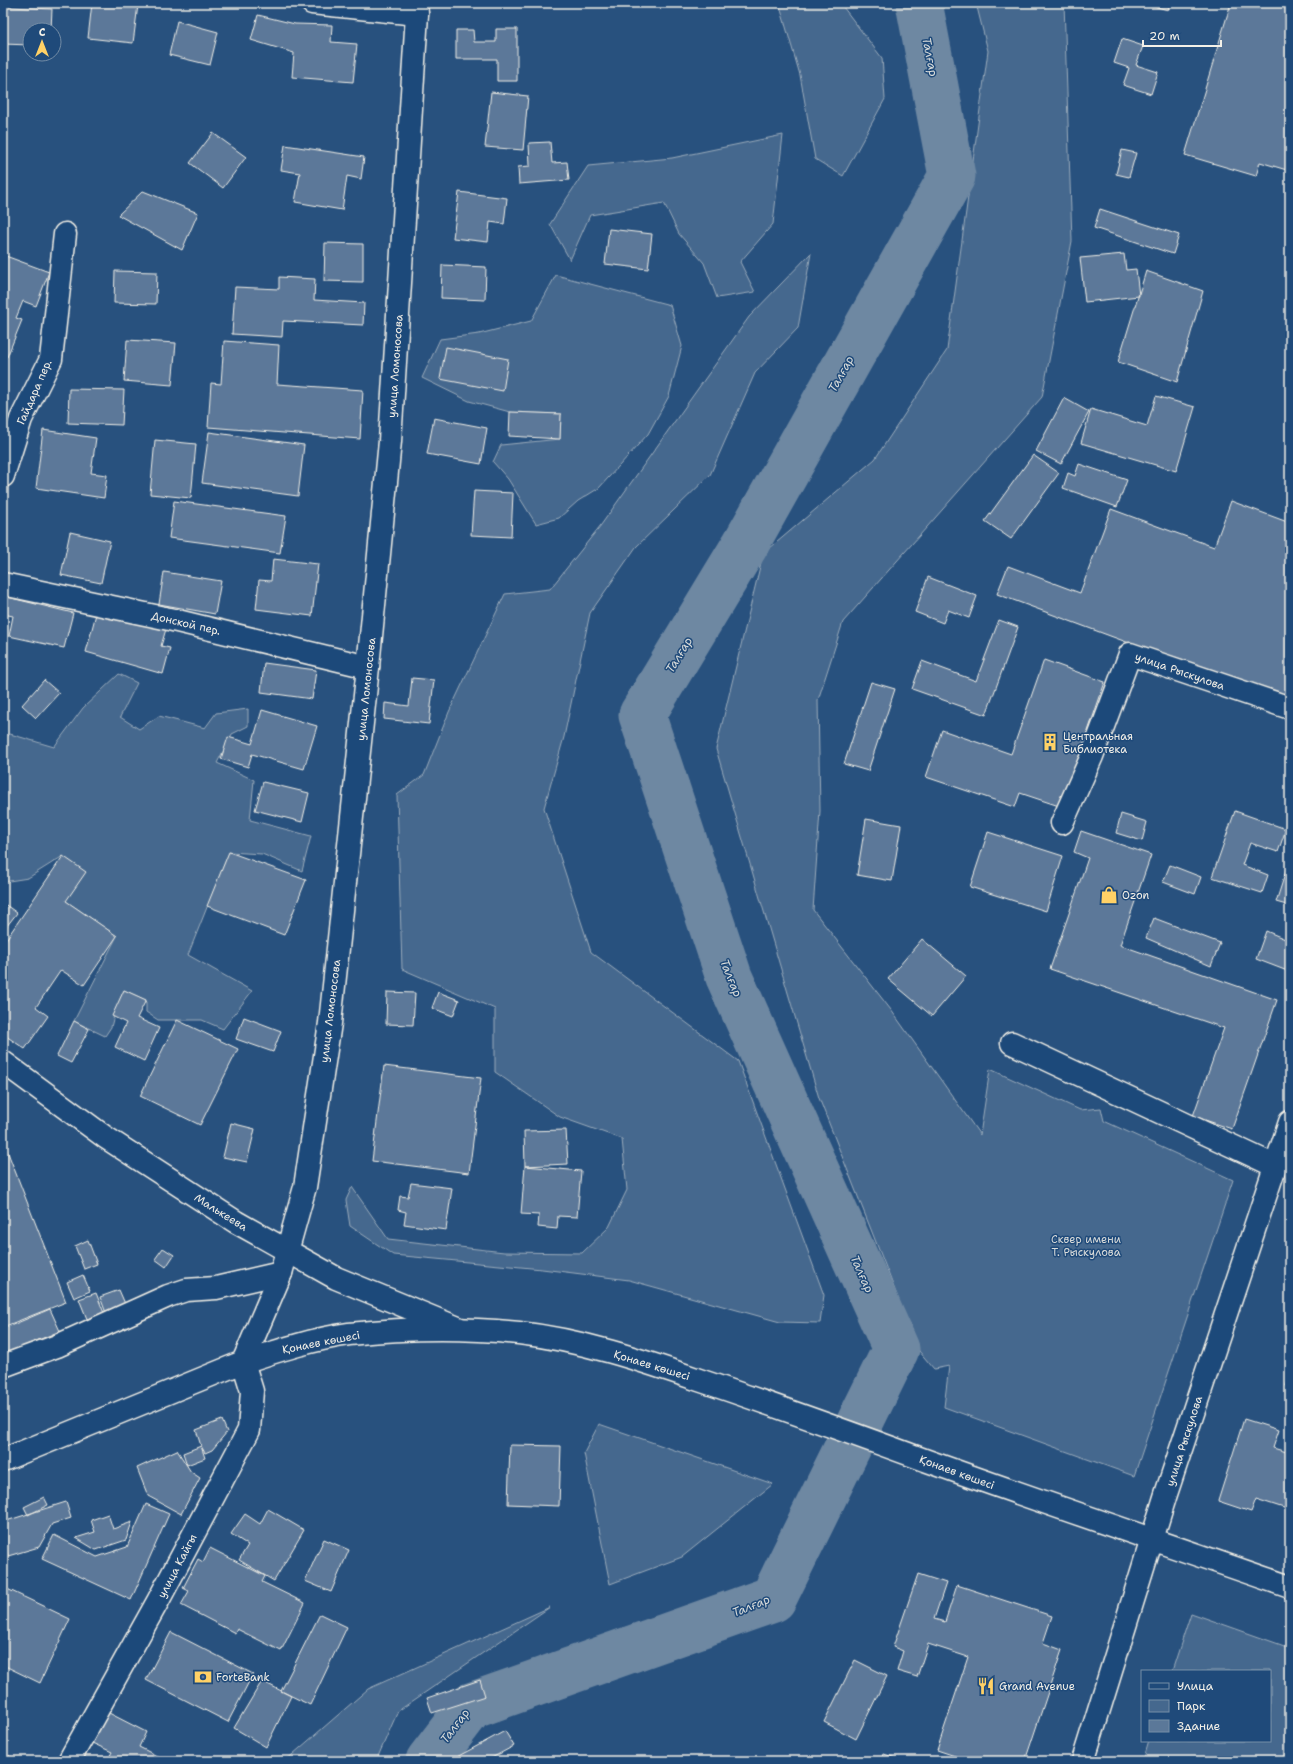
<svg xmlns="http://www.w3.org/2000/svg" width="1293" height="1764" viewBox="0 0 1293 1764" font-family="'Shantell Sans',sans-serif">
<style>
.green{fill:#45688e;stroke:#9cacbb}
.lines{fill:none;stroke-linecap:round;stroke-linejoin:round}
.river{stroke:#6e88a2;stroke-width:47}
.building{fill:#5b7899;stroke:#f4f1e8}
.minor-casing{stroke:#f4f1e8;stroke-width:25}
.major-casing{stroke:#f4f1e8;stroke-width:25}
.minor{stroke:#1f4a7a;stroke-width:22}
.major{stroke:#1f4a7a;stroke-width:22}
.labels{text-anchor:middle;stroke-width:3;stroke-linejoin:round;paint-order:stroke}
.street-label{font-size:11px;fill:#f4f1e8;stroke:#1f4a7a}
.poi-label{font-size:11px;fill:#f4f1e8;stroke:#1f4a7a;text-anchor:start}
.park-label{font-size:11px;fill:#dadcda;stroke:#1f4a7a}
.water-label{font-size:12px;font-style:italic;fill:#d9dcda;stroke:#1f4a7a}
</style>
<rect width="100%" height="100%" fill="#28517e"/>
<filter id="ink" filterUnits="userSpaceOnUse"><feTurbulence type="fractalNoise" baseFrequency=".025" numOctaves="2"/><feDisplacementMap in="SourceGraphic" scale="8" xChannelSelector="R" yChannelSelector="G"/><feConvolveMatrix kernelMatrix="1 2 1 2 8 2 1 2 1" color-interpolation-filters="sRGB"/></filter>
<g filter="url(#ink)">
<path class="green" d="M 779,3 L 840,3 L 882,58 L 885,99 L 843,176 L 815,159 L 800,75 Z
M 976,3 L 1064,3 L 1072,241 L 1042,397 L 843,622 L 818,700 L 820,811 L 813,910 L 891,1010 L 980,1135 L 990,1069 L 1080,1110 L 1101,1108 L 1104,1121 L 1233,1180 L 1134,1476 L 944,1407 L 949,1366 L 934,1369 L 919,1351 L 819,1098 L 716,749 L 763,554 L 875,459 L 947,350 L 988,51 Z
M 783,135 L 773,224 L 740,262 L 755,292 L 717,298 L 704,263 L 679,234 L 664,203 L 590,215 L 570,260 L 550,224 L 588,166 L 672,158 Z
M 811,253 L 798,328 L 755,373 L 710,475 L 636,547 L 590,613 L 564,737 L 544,808 L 591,952 L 738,1061 L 824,1295 L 820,1323 L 780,1322 L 629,1280 L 542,1269 L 393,1255 L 350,1226 L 346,1200 L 352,1187 L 388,1239 L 504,1252 L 582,1253 L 609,1227 L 627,1190 L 622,1139 L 560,1117 L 495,1072 L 495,1009 L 402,969 L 397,795 L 424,775 L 449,712 L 505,594 L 550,589 L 601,525 L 749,317 Z
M 556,275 L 670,305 L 682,346 L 669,396 L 648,434 L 599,488 L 578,501 L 559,518 L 536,524 L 508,479 L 493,462 L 501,445 L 560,439 L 561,414 L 510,412 L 469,401 L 422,378 L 440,339 L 479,334 L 531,321 Z
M 119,674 L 137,683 L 120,717 L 139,729 L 159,716 L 205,728 L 216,713 L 248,709 L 248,726 L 232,734 L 217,763 L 254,780 L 250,820 L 311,836 L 302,871 L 262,854 L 229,852 L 188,955 L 252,991 L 223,1029 L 202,1020 L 158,1020 L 146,1012 L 146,1000 L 124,990 L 116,1008 L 111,1027 L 105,1036 L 74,1021 L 117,936 L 66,901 L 63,856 L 28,878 L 3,882 L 3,741 L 10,734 L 54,747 L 83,708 Z
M 599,1424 L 773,1484 L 682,1557 L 610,1584 L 584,1453 Z
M 550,1607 L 398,1711 L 376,1761 L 285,1761 L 368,1689 Z
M 1191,1613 L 1290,1648 L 1290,1761 L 1152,1761 L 1144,1758 L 1149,1741 L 1270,1741 L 1270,1671 L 1172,1671 Z"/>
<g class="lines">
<path class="river" d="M 429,1761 L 471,1706 L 773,1599 L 896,1349 L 729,977 L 642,715 L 745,545 L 952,176 L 919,3"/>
</g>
<path class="building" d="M 3,3 L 11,3 L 11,7 L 52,9 L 51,30 L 30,30 L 30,45 L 3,44 Z
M 92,3 L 119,3 L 138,5 L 133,43 L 88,38 Z
M 1142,3 L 1170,3 L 1168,10 Z
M 1231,3 L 1290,3 L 1290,171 L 1260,162 L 1256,176 L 1185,155 Z
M 258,15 L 295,24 L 332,25 L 331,42 L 357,44 L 353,82 L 292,77 L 294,53 L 251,40 Z
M 177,21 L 218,32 L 210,65 L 169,55 Z
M 496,29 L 517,29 L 517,81 L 497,81 L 497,59 L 456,59 L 456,30 L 473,30 L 474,42 L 496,42 Z
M 1122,39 L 1143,46 L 1136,65 L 1158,72 L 1151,94 L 1123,85 L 1129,68 L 1114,63 Z
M 491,92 L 528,96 L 523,150 L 485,147 Z
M 213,133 L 246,157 L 223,188 L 190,163 Z
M 550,142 L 552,163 L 567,162 L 569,180 L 519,184 L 518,167 L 530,166 L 529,143 Z
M 285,145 L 364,157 L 361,179 L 347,176 L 342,210 L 295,202 L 300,173 L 281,170 Z
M 1122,150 L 1136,153 L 1129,177 L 1116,174 Z
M 143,191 L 198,213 L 182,250 L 118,215 Z
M 459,192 L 507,198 L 504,224 L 490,222 L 488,242 L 453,238 Z
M 1100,209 L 1179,235 L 1173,254 L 1094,228 Z
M 609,229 L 652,234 L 648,269 L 605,264 Z
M 325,243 L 363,244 L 363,282 L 324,281 Z
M 1124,254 L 1126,270 L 1136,269 L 1139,296 L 1085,302 L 1080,258 Z
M 3,255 L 49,272 L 36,306 L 23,301 L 16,318 L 22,320 L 7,357 L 3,355 Z
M 442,265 L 486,267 L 485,300 L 441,298 Z
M 115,271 L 157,272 L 156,304 L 114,303 Z
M 1146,271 L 1203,291 L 1177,382 L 1118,362 Z
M 279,277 L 315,279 L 314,300 L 364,303 L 363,325 L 283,321 L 282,337 L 232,334 L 235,287 L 279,289 Z
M 127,340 L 176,343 L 172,385 L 124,381 Z
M 224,341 L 279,345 L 277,384 L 363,390 L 360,439 L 208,427 L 211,383 L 221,384 Z
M 446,347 L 508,359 L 503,391 L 440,379 Z
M 69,389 L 124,390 L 122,425 L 68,423 Z
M 1156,396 L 1195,407 L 1176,471 L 1081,443 L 1091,409 L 1147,426 Z
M 1064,398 L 1089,412 L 1061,464 L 1036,451 Z
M 510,412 L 561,414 L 560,439 L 509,436 Z
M 434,418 L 487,428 L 481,464 L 427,454 Z
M 43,430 L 96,438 L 91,473 L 107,475 L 104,498 L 36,488 Z
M 209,432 L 304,445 L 298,496 L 202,483 Z
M 155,440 L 196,444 L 191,498 L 150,494 Z
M 1033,455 L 1059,473 L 1011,539 L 985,521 Z
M 1079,464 L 1127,480 L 1117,507 L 1063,488 L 1068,473 L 1075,476 Z
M 474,491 L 513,493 L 511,537 L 471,535 Z
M 174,501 L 286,516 L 280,553 L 169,538 Z
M 1231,501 L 1290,523 L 1290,695 L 1288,702 L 997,594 L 1008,566 L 1080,593 L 1111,509 L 1214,547 Z
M 70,532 L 110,541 L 101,583 L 61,575 Z
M 273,559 L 318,564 L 312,616 L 256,609 L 259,580 L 271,581 Z
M 164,572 L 221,581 L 215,614 L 159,604 Z
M 928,577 L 977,596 L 969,618 L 948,610 L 943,623 L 915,612 Z
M 3,596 L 73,613 L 64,648 L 9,636 L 13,616 L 3,614 Z
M 97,610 L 166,629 L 161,646 L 170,648 L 163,674 L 86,652 Z
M 999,620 L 1018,627 L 986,715 L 912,689 L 922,661 L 976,681 Z
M 1044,660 L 1105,682 L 1062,807 L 1020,793 L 1015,807 L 926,777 L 942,730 L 1011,754 Z
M 264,663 L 316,670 L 312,699 L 261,692 Z
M 412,678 L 434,680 L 429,724 L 384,719 L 385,703 L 409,706 Z
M 44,680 L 59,693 L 36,718 L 22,705 Z
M 871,682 L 895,689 L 868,771 L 844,764 Z
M 262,710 L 317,726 L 304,769 L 252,754 L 248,767 L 221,759 L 228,737 L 252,744 Z
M 263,782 L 309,793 L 302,822 L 255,810 Z
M 1235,811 L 1286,829 L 1278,852 L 1250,843 L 1242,865 L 1268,875 L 1262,893 L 1212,877 Z
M 1121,814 L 1147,822 L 1142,841 L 1116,833 Z
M 866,819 L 901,825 L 892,881 L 857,875 Z
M 1081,831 L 1151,855 L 1120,945 L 1277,1000 L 1232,1129 L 1193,1116 L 1224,1028 L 1050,969 L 1088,858 L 1074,852 Z
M 988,832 L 1063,856 L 1046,911 L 970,887 Z
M 229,852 L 306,880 L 284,935 L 207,906 Z
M 63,856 L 86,872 L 66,901 L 117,936 L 84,985 L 61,970 L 36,1007 L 48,1016 L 25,1049 L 3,1034 L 3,944 Z
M 1170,865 L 1201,877 L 1195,894 L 1163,882 Z
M 1288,865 L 1290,866 L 1290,906 L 1276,902 Z
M 3,903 L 17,913 L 3,931 Z
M 1154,918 L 1220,943 L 1211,966 L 1146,938 Z
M 1266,931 L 1290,941 L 1290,972 L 1256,959 Z
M 922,939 L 966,976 L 932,1016 L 888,979 Z
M 124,990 L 146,1000 L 137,1018 L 159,1028 L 144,1061 L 115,1047 L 126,1023 L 112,1016 Z
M 387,992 L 415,993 L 413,1025 L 386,1024 Z
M 438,992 L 459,1000 L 453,1016 L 432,1008 Z
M 244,1017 L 281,1031 L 273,1052 L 236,1039 Z
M 177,1020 L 238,1049 L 200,1125 L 140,1096 Z
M 74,1021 L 89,1029 L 71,1063 L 57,1056 Z
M 384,1066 L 481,1078 L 469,1173 L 372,1161 Z
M 231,1123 L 255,1129 L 247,1162 L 223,1157 Z
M 566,1130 L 568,1164 L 525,1166 L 524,1131 Z
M 3,1140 L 66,1302 L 3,1327 Z
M 525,1166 L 581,1171 L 577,1217 L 558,1216 L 557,1229 L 538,1227 L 539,1215 L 521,1214 Z
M 411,1183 L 452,1188 L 446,1230 L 404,1224 L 406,1212 L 398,1210 L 400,1196 L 408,1197 Z
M 88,1240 L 97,1264 L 84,1269 L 75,1246 Z
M 163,1248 L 174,1255 L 166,1267 L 155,1259 Z
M 83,1275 L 90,1291 L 74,1298 L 67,1282 Z
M 119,1290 L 126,1306 L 106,1313 L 100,1297 Z
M 96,1293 L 104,1313 L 87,1319 L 79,1299 Z
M 50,1309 L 60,1331 L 3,1355 L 3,1329 Z
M 1290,1372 L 1290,1387 L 1286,1386 Z
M 1244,1419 L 1279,1430 L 1273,1448 L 1290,1453 L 1290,1510 L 1256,1499 L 1251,1512 L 1218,1501 Z
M 222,1420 L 227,1432 L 212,1450 L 205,1453 L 201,1446 L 196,1430 Z
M 510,1445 L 561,1446 L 559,1506 L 508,1504 Z
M 201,1446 L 205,1458 L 187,1465 L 183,1453 Z
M 177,1450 L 191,1472 L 200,1478 L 181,1514 L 148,1496 L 137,1468 Z
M 44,1497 L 48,1505 L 28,1515 L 24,1507 Z
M 66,1502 L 71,1518 L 52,1524 L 39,1547 L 8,1556 L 3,1540 L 3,1522 Z
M 146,1504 L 169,1514 L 131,1600 L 42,1559 L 54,1535 L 97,1557 L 127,1547 Z
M 268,1509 L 304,1530 L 274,1581 L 239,1560 L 248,1545 L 231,1534 L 245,1514 L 260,1524 Z
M 108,1514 L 113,1529 L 132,1522 L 126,1540 L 96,1550 L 76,1538 L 95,1532 L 91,1520 Z
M 324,1539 L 349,1550 L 331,1592 L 305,1581 Z
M 210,1548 L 265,1576 L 262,1582 L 305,1603 L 281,1651 L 237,1629 L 235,1633 L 181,1605 L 189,1591 L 183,1588 L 198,1559 L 203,1562 Z
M 918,1574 L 946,1583 L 934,1619 L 945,1622 L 957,1585 L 1052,1616 L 1043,1643 L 1062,1650 L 1025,1761 L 970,1761 L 937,1750 L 968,1657 L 928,1644 L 917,1677 L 897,1671 L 903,1651 L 893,1647 Z
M 3,1587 L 70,1619 L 40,1683 L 3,1665 Z
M 320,1614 L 347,1627 L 310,1705 L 281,1691 Z
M 171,1632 L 253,1674 L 228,1722 L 146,1680 Z
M 855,1660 L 887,1676 L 856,1739 L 824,1722 Z
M 480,1680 L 485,1696 L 432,1713 L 427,1698 Z
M 262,1681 L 291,1696 L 266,1747 L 234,1728 Z
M 107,1712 L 146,1732 L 139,1747 L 163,1759 L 162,1761 L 107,1761 L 112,1752 L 92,1743 Z
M 505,1731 L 514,1746 L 486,1761 L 454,1761 L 453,1759 Z
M 3,1753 L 20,1761 L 3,1761 Z
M 884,1754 L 905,1761 L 881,1761 Z"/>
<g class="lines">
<g class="minor-casing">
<path id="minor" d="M 312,3 L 417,14
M 3,476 L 21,419 L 51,359 L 65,234
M 3,584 L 169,619 L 368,667
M 1062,823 L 1092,756 L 1130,654 L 1290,708
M 1012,1043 L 1275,1166
M 3,1062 L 105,1137 L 236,1222 L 336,1278 L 458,1328
M 3,1366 L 57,1346 L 168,1296 L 186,1290 L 216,1288 L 281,1273
M 69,1761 L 158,1601 L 249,1430 L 252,1391 L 243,1362"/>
</g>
<g class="major-casing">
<path id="major" d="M 243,1362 L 281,1273 L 305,1187 L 330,1023 L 368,667 L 390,441 L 417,14 L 416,3
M 3,1460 L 243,1362 C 277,1351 313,1339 349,1334 C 405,1328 463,1327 519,1333 C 581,1340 641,1360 699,1380 C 774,1405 848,1432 922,1459 C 1044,1503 1167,1544 1290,1587
M 1083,1761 L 1166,1494 L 1290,1122"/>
</g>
<use href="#minor" class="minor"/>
<use href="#major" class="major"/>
</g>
</g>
<defs>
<g id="building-bare" transform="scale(1.38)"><path d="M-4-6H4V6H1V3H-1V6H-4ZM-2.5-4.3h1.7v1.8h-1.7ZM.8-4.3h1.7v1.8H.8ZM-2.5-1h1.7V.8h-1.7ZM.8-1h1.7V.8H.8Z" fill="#ffd166" stroke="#1f4a7a" stroke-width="2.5" paint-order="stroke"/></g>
<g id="shop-bare" transform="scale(1.38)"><path d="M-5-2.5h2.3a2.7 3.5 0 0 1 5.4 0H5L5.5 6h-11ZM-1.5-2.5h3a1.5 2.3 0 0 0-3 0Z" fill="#ffd166" stroke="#1f4a7a" stroke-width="2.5" paint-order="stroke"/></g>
<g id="bank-bare" transform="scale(1.38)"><path d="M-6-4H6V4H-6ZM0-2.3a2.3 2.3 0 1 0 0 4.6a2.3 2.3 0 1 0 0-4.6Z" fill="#ffd166" stroke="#1f4a7a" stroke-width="2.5" paint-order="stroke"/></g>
<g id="restaurant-bare" transform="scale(1.38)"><path d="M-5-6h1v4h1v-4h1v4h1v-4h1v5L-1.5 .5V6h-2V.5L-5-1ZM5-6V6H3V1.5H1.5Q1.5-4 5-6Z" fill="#ffd166" stroke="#1f4a7a" stroke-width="2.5" paint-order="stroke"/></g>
</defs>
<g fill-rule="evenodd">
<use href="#building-bare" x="1050" y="742"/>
<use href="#shop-bare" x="1109" y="895"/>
<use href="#bank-bare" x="203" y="1677"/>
<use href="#restaurant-bare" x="986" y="1686"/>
</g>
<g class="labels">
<g class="street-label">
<text transform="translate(395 366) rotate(-86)" y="4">улица Ломоносова</text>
<text transform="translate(34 392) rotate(-66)" y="4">Гайдара пер.</text>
<text transform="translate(186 623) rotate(13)" y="4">Донской пер.</text>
<text transform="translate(1180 671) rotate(19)" y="4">улица Рыскулова</text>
<text transform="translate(366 689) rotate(-84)" y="4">улица Ломоносова</text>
<text transform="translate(330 1011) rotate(-83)" y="4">улица Ломоносова</text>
<text transform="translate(221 1212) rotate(32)" y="4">Малькеева</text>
<text transform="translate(321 1342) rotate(-11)" y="4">Қонаев көшесі</text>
<text transform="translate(652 1365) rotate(17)" y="4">Қонаев көшесі</text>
<text transform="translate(1184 1441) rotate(-72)" y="4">улица Рыскулова</text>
<text transform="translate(957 1472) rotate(20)" y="4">Қонаев көшесі</text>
<text transform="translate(177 1566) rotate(-62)" y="4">улица Кайгы</text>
</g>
<g class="poi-label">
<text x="1063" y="740">Центральная<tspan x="1063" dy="13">Библиотека</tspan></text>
<text x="1122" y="899">Ozon</text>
<text x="216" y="1681">ForteBank</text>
<text x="999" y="1690">Grand Avenue</text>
</g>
<g class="park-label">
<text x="1086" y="1243">Сквер имени<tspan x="1086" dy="13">Т. Рыскулова</tspan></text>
</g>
<g class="water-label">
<text transform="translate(930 57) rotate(79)" y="4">Талғар</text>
<text transform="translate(841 374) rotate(-61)" y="4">Талғар</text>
<text transform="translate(679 655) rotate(-59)" y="4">Талғар</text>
<text transform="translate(731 978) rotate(68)" y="4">Талғар</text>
<text transform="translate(862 1274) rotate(66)" y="4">Талғар</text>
<text transform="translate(751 1606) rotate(-22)" y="4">Талғар</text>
<text transform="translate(455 1726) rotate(-53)" y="4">Талғар</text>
</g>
</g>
<rect width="1293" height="1764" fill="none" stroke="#1f4a7a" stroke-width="16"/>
<rect x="8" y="8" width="1277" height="1748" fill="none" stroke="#f4f1e8" stroke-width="1.5" filter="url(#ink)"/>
<rect x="1141" y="1670" width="130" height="72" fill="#1f4a7a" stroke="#748da6"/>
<rect x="1149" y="1683" width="20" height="6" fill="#1f4a7a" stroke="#748da6"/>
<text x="1177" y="1690" font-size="12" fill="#f4f1e8">Улица</text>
<rect x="1149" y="1700" width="20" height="12" fill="#45688e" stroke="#748da6"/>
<text x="1177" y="1710" font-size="12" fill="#f4f1e8">Парк</text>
<rect x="1149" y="1720" width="20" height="12" fill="#5b7899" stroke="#748da6"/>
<text x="1177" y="1730" font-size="12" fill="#f4f1e8">Здание</text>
<g transform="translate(42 42)"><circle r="19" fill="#1f4a7a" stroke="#748da6"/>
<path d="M0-3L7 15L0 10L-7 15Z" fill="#ffd166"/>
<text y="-6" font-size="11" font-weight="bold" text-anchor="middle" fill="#f4f1e8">С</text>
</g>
<path d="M1143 40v6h78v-6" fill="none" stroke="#f4f1e8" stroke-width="2"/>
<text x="1149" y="40" font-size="12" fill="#f4f1e8" stroke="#1f4a7a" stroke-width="3" paint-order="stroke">20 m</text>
</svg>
